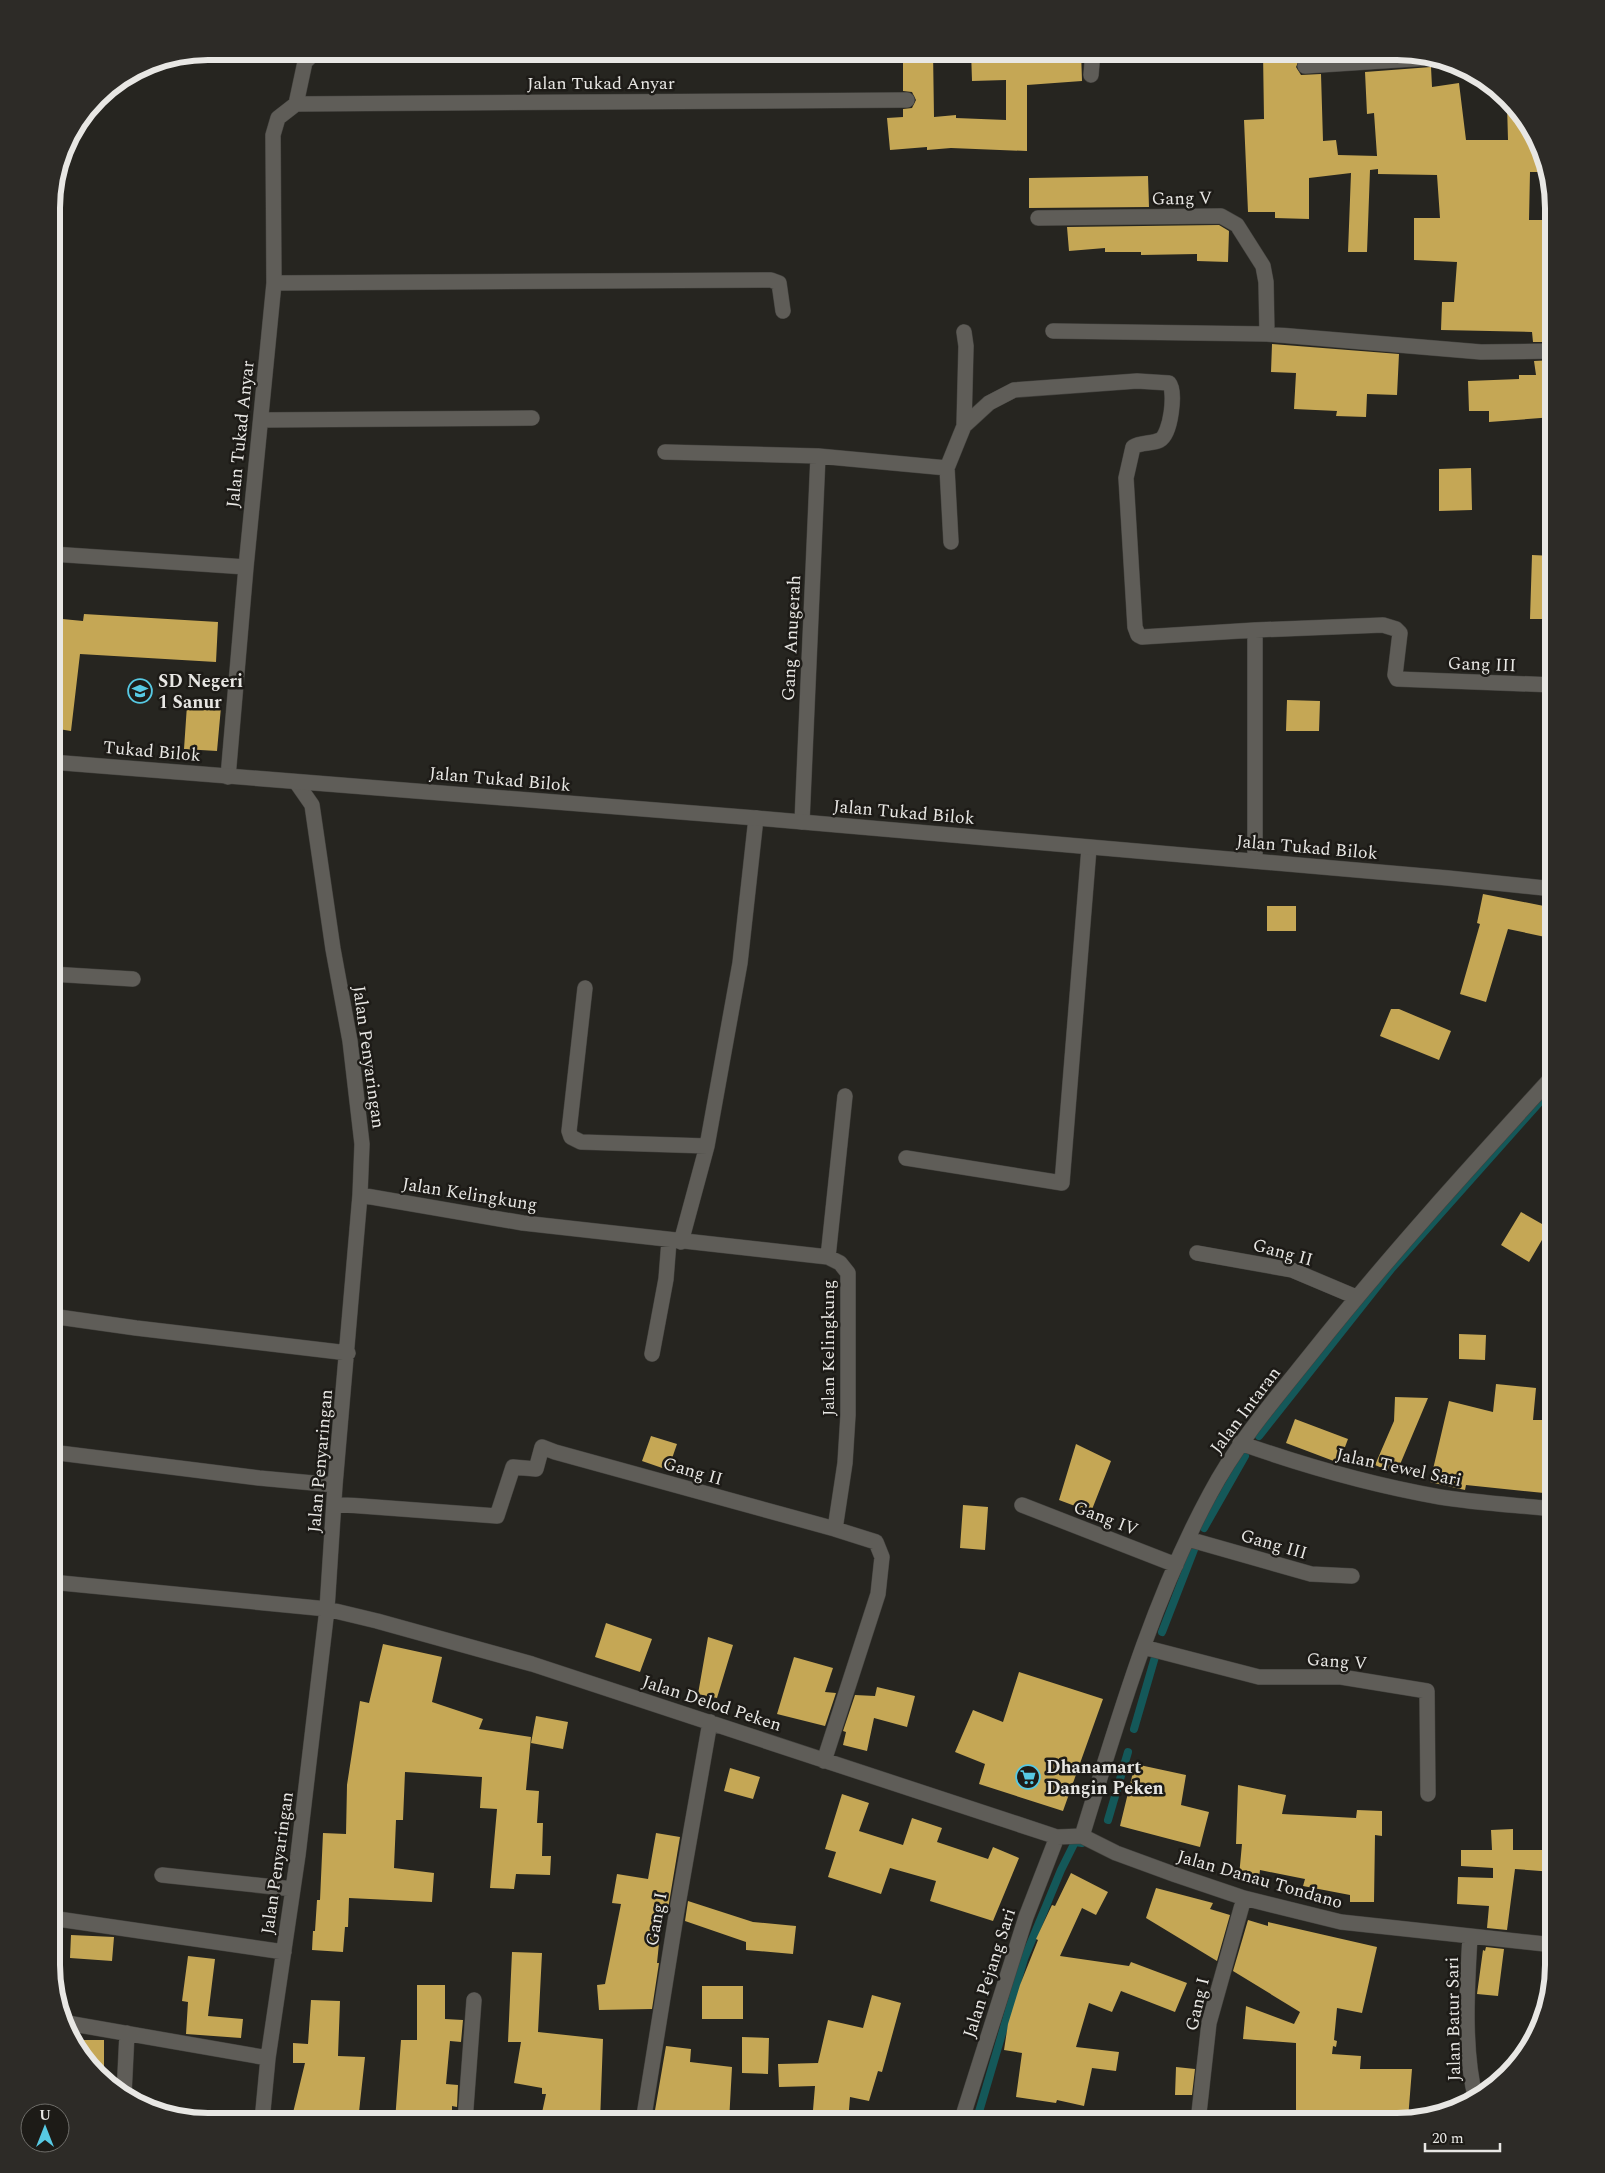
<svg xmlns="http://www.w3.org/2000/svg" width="1605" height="2173" viewBox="0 0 1605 2173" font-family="Spectral,serif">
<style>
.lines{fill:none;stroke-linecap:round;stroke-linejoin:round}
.stream{stroke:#145859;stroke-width:8}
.building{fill:#c5a755}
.minor-casing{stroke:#43423e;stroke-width:16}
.tertiary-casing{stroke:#43423e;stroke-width:16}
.minor{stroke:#5f5d58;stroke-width:15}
.tertiary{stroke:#5f5d58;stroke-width:15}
.labels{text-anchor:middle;stroke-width:5;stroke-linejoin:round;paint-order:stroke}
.street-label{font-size:18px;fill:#e8e7e4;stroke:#1d1b17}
.poi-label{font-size:18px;font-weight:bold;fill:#e8e7e4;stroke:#1d1b17;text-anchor:start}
.rim{fill:none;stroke:#e8e7e4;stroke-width:6}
</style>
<rect width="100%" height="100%" fill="#262520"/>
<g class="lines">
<path class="stream" d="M 1259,1436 L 1392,1268 L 1546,1095
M 1204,1528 L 1245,1456
M 1162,1632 L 1195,1547
M 1134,1729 L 1155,1657
M 1108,1820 L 1128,1752
M 976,2122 L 1024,1959 L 1061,1870 L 1075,1842 L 1082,1843"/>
</g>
<path class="building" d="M 903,51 L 933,51 L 934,117 L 956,115 L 956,118 L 1006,120 L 1006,80 L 972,81 L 971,51 L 1081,51 L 1082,81 L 1027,85 L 1027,151 L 951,148 L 927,150 L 927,147 L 890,150 L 887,118 L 903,117 L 903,109 L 912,108 L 916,100 L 912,92 L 903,91 Z
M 1263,52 L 1320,52 L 1320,56 L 1300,58 L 1296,67 L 1301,75 L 1321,74 L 1323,141 L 1336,140 L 1338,155 L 1377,156 L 1374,113 L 1367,114 L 1365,72 L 1431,67 L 1432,87 L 1459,83 L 1466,140 L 1508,140 L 1507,104 L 1533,130 L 1544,172 L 1530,172 L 1529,220 L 1554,220 L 1554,342 L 1533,342 L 1532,332 L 1441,330 L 1442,302 L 1454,302 L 1457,262 L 1414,260 L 1414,218 L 1440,218 L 1437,175 L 1378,174 L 1378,169 L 1370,170 L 1367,252 L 1348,252 L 1351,173 L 1309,178 L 1309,219 L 1275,218 L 1275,212 L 1248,212 L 1244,120 L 1264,119 Z
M 1148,176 L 1149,207 L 1029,208 L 1029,178 Z
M 1219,225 L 1229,231 L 1228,262 L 1197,261 L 1197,254 L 1141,255 L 1141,252 L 1105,252 L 1105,248 L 1069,251 L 1067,227 Z
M 1272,344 L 1399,354 L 1397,395 L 1367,394 L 1366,417 L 1336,416 L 1337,411 L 1294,409 L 1296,373 L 1271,372 Z
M 1554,360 L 1554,417 L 1489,422 L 1489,411 L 1469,411 L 1468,381 L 1519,379 L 1519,375 L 1536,375 L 1534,361 Z
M 1471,468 L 1472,510 L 1439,511 L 1439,469 Z
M 1532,555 L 1554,556 L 1554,619 L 1530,619 Z
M 84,614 L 218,622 L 216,662 L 80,654 L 71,731 L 52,728 L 52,618 L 83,621 Z
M 1287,700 L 1320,701 L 1319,731 L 1286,731 Z
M 187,705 L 221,707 L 217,751 L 184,749 Z
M 1483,894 L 1554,908 L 1554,921 L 1550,938 L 1508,929 L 1486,1002 L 1460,994 L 1480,924 L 1477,923 Z
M 1267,906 L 1296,906 L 1296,931 L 1267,931 Z
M 1391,1009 L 1399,1009 L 1451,1031 L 1439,1060 L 1380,1036 Z
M 1521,1212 L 1549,1228 L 1529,1262 L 1501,1245 Z
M 1459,1334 L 1486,1335 L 1485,1360 L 1459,1359 Z
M 1496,1384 L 1536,1388 L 1533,1420 L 1554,1420 L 1554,1494 L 1466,1485 L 1465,1490 L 1430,1482 L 1449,1401 L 1493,1412 Z
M 1395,1397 L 1428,1398 L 1396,1474 L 1375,1465 L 1394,1421 Z
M 1295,1419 L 1348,1439 L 1339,1463 L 1286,1443 Z
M 651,1436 L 677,1444 L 668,1470 L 642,1461 Z
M 1076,1444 L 1111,1461 L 1091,1512 L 1059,1500 Z
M 963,1505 L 988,1507 L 985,1550 L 960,1548 Z
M 606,1623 L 652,1639 L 640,1672 L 595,1657 Z
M 708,1637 L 733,1645 L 717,1698 L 698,1694 Z
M 383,1644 L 442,1657 L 432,1702 L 483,1719 L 479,1729 L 531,1737 L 526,1790 L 539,1791 L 537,1823 L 543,1823 L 542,1856 L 551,1856 L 550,1875 L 516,1874 L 514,1889 L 490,1888 L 497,1809 L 480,1808 L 482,1777 L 405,1772 L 403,1820 L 396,1820 L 394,1868 L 434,1873 L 432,1902 L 349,1898 L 348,1927 L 345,1927 L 343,1952 L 312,1950 L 313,1931 L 315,1931 L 317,1900 L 320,1900 L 323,1833 L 346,1834 L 347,1785 L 360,1701 L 369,1703 Z
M 794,1657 L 833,1668 L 825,1692 L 836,1693 L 825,1726 L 777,1714 Z
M 1019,1672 L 1103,1699 L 1063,1811 L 979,1784 L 985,1764 L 955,1752 L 973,1710 L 1003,1722 Z
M 877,1687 L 915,1696 L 907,1727 L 874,1718 L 867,1751 L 843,1745 L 846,1732 L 843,1731 L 855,1695 L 875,1696 Z
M 536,1716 L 568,1722 L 563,1749 L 531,1743 Z
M 1135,1764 L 1186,1775 L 1181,1805 L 1209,1812 L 1200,1847 L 1120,1826 Z
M 730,1768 L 760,1777 L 753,1799 L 724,1791 Z
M 1238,1785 L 1286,1795 L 1282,1814 L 1356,1818 L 1357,1810 L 1382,1811 L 1382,1836 L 1375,1835 L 1374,1902 L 1350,1902 L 1350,1895 L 1303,1886 L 1305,1879 L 1260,1870 L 1259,1878 L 1239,1876 L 1242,1844 L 1236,1844 Z
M 842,1794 L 869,1803 L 859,1831 L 903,1845 L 912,1818 L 942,1828 L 937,1842 L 988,1859 L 993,1847 L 1019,1858 L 993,1921 L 930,1901 L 936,1881 L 890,1868 L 881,1894 L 828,1877 L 836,1852 L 825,1849 Z
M 1513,1829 L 1513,1850 L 1554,1850 L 1554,1872 L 1515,1869 L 1507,1930 L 1487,1928 L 1489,1906 L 1457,1904 L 1458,1877 L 1493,1878 L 1493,1868 L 1461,1866 L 1461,1850 L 1492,1850 L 1491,1830 Z
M 656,1833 L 680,1837 L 667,1915 L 662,1914 L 657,1963 L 659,1963 L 652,2009 L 599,2010 L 597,1985 L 605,1984 L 621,1904 L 612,1903 L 617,1874 L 648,1879 Z
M 1071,1873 L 1108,1892 L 1096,1915 L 1082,1908 L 1060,1956 L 1129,1966 L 1131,1962 L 1187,1983 L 1175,2012 L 1121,1991 L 1112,2012 L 1089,2003 L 1076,2047 L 1119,2052 L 1116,2071 L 1092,2068 L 1084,2106 L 1057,2100 L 1056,2103 L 1016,2097 L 1022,2053 L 1004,2050 L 1008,2024 L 1020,1985 L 1038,1940 L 1036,1939 L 1052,1905 L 1055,1906 Z
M 1156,1888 L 1213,1903 L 1210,1909 L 1230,1915 L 1217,1961 L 1146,1918 Z
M 688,1901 L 753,1922 L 796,1926 L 793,1954 L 746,1950 L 746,1942 L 685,1921 Z
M 1248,1920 L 1268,1926 L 1268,1922 L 1377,1947 L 1362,2013 L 1337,2008 L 1334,2040 L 1337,2041 L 1336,2047 L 1333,2046 L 1332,2054 L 1361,2056 L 1360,2069 L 1412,2069 L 1408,2119 L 1399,2121 L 1373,2119 L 1373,2122 L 1296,2122 L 1296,2043 L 1243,2039 L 1246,2006 L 1294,2024 L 1300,2012 L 1233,1971 Z
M 71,1935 L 114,1937 L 112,1961 L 70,1958 Z
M 1486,1947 L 1504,1949 L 1498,1996 L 1477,1994 L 1483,1950 L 1485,1951 Z
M 512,1952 L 542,1953 L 538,2032 L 603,2039 L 600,2122 L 540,2122 L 546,2094 L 542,2094 L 542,2088 L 514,2083 L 521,2042 L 508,2042 Z
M 188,1956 L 215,1959 L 208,2016 L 243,2019 L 241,2038 L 186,2034 L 188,2002 L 182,2001 Z
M 417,1985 L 445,1985 L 445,2019 L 463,2020 L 461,2042 L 450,2041 L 446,2084 L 458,2085 L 457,2107 L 452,2106 L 452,2122 L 395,2121 L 401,2040 L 417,2040 Z
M 702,1986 L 743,1986 L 743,2019 L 702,2019 Z
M 872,1995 L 901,2003 L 882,2072 L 878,2071 L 869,2101 L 850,2097 L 848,2122 L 812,2122 L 815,2086 L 779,2087 L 778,2064 L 818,2063 L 828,2020 L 863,2028 Z
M 311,2000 L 340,2001 L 338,2056 L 365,2057 L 358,2121 L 291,2121 L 305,2063 L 293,2063 L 293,2043 L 308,2044 Z
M 742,2037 L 769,2038 L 768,2074 L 742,2073 Z
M 71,2040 L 104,2040 L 104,2075 L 72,2043 Z
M 666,2046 L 691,2049 L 690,2062 L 732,2067 L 729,2122 L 653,2122 Z
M 1176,2067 L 1195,2069 L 1192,2095 L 1175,2095 Z"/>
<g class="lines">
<g class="minor-casing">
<path id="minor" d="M 1305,66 L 1429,58
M 1091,75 L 1093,51
M 296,104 L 907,100
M 1038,218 L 1221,216 L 1237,225 L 1263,266 L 1266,282 L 1267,334
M 274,283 L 771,280 L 779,283 L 783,311
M 1053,331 L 1267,334 L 1481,352 L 1554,351
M 964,332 L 966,346 L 964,426
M 261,420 L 532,418
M 665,452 L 818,456 L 947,468
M 951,542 L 947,468 L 964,426 L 989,403 L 1014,390 L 1137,381 L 1169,383 C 1176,391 1171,434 1160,440 C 1152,444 1141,442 1133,447 L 1126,478 L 1135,627 L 1138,635 L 1142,637 L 1255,630 L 1383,625 L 1396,629 L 1400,633 L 1395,675 L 1397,679 L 1554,685
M 52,554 L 246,567
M 1255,630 L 1255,861
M 228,777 L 246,567 L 274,283 L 273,135 L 278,118 L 296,104 L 305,62 L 312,55 L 380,51
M 802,822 L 818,456
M 51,974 L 133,979
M 585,988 L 569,1131 L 571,1137 L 581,1142 L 707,1146
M 906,1158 L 1062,1183 L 1089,848
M 360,1195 L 523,1223 L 828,1257 L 840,1263 L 848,1273 L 848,1415 L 845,1463 L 835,1529 L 876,1542 L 882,1557 L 878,1594 L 824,1761
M 681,1242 L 707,1146 L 740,963 L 756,818
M 1197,1253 L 1292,1270 L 1356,1297
M 828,1257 L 845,1096
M 51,1316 L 136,1328 L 348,1353
M 652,1354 L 666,1279 L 669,1241
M 1240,1443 C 1305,1466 1372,1485 1440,1497 C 1477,1503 1516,1505 1554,1509
M 51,1452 L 259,1478 L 335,1485
M 334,1504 L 497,1516 L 513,1467 L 536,1469 L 542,1447 L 555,1452 L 835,1529
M 1022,1505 L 1176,1565
M 1188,1539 L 1311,1574 L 1352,1576
M 51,1582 L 327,1609 L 377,1621 L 532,1664 L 1057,1837 L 1082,1836
M 1143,1647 L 1259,1677 L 1341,1677 L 1427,1691 L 1428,1794
M 1082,1836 C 1118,1720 1152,1601 1210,1494 C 1237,1443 1275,1399 1311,1354 C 1388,1257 1471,1166 1554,1075
M 1082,1836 L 1116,1853 L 1176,1875 L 1244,1898 L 1341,1922 L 1554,1945
M 162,1875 L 293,1889
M 51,1918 L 284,1952
M 1470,1936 C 1467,1988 1463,2050 1476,2100
M 67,2023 L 268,2058
M 124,2095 L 127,2033
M 262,2121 L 268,2058 L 298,1855 L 327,1609 L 335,1485 L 360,1195 L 362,1144 L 350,1041 L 333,949 L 312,805 L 296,782
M 465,2121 L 474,2000
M 643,2122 L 676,1916 L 710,1722
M 961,2122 L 1026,1917 L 1057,1837
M 1198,2122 L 1209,2023 L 1244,1898"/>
</g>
<g class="tertiary-casing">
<path id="tertiary" d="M 51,762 L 756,818 L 1448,878 L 1554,889"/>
</g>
<use href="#minor" class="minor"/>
<use href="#tertiary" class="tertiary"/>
</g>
<defs>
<g id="school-ring" transform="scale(1.25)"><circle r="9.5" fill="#1d1b17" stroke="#57c9e3" stroke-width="1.5"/><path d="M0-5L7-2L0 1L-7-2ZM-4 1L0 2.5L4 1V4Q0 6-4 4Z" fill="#57c9e3"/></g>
<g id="supermarket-ring" transform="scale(1.25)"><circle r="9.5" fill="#1d1b17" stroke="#57c9e3" stroke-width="1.5"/><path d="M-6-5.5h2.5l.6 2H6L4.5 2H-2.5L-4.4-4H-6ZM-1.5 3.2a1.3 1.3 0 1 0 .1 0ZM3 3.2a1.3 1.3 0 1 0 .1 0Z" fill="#57c9e3"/></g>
</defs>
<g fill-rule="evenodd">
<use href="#school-ring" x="140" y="691"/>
<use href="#supermarket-ring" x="1028" y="1777"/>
</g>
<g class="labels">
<g class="street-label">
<text x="601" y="89">Jalan Tukad Anyar</text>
<text transform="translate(1182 198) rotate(-1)" y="6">Gang V</text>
<text transform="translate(240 434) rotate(-84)" y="6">Jalan Tukad Anyar</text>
<text transform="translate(791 638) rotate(-87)" y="6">Gang Anugerah</text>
<text transform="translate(1482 664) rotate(2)" y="6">Gang III</text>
<text transform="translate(152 751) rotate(5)" y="6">Tukad Bilok</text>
<text transform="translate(500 779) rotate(5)" y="6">Jalan Tukad Bilok</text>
<text transform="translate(904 812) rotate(5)" y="6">Jalan Tukad Bilok</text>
<text transform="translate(1307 847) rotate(5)" y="6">Jalan Tukad Bilok</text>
<text transform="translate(369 1057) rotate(82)" y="6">Jalan Penyaringan</text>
<text transform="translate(470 1194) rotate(9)" y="6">Jalan Kelingkung</text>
<text transform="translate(1283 1252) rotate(15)" y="6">Gang II</text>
<text transform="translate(828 1348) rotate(-90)" y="6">Jalan Kelingkung</text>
<text transform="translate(1245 1410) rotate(-53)" y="6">Jalan Intaran</text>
<text transform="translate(320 1461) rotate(-85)" y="6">Jalan Penyaringan</text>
<text transform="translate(1399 1467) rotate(12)" y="6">Jalan Tewel Sari</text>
<text transform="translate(693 1471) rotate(16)" y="6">Gang II</text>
<text transform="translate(1106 1518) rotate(21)" y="6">Gang IV</text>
<text transform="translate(1274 1544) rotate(16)" y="6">Gang III</text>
<text transform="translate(1337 1661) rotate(4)" y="6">Gang V</text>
<text transform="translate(712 1703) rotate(18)" y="6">Jalan Delod Peken</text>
<text transform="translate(277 1863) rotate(-82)" y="6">Jalan Penyaringan</text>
<text transform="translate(1260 1879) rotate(16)" y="6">Jalan Danau Tondano</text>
<text transform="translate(656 1919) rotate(-80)" y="6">Gang I</text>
<text transform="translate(989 1973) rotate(-72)" y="6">Jalan Pejang Sari</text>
<text transform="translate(1197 2004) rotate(-77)" y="6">Gang I</text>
<text transform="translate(1453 2019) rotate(-91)" y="6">Jalan Batur Sari</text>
</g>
<g class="poi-label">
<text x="158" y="687">SD Negeri<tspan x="158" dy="21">1 Sanur</tspan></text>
<text x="1046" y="1773">Dhanamart<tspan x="1046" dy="21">Dangin Peken</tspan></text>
</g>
</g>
<path d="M0 0H1605V2173H0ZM208 60H1397A148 148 0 0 1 1545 208V1965A148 148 0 0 1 1397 2113H208A148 148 0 0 1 60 1965V208A148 148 0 0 1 208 60Z" fill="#2d2b27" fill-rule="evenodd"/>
<path class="rim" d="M208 60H1397A148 148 0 0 1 1545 208V1965A148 148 0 0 1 1397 2113H208A148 148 0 0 1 60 1965V208A148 148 0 0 1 208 60Z"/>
<g transform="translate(45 2128)"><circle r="24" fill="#1d1b17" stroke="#6e6d69"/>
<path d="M0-4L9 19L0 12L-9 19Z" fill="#57c9e3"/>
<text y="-8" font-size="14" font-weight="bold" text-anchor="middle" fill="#e8e7e4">U</text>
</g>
<path d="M1425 2143v8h75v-8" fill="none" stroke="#e8e7e4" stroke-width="2.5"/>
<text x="1432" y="2143" font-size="15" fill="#e8e7e4" stroke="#1d1b17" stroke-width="4" paint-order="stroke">20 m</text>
</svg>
